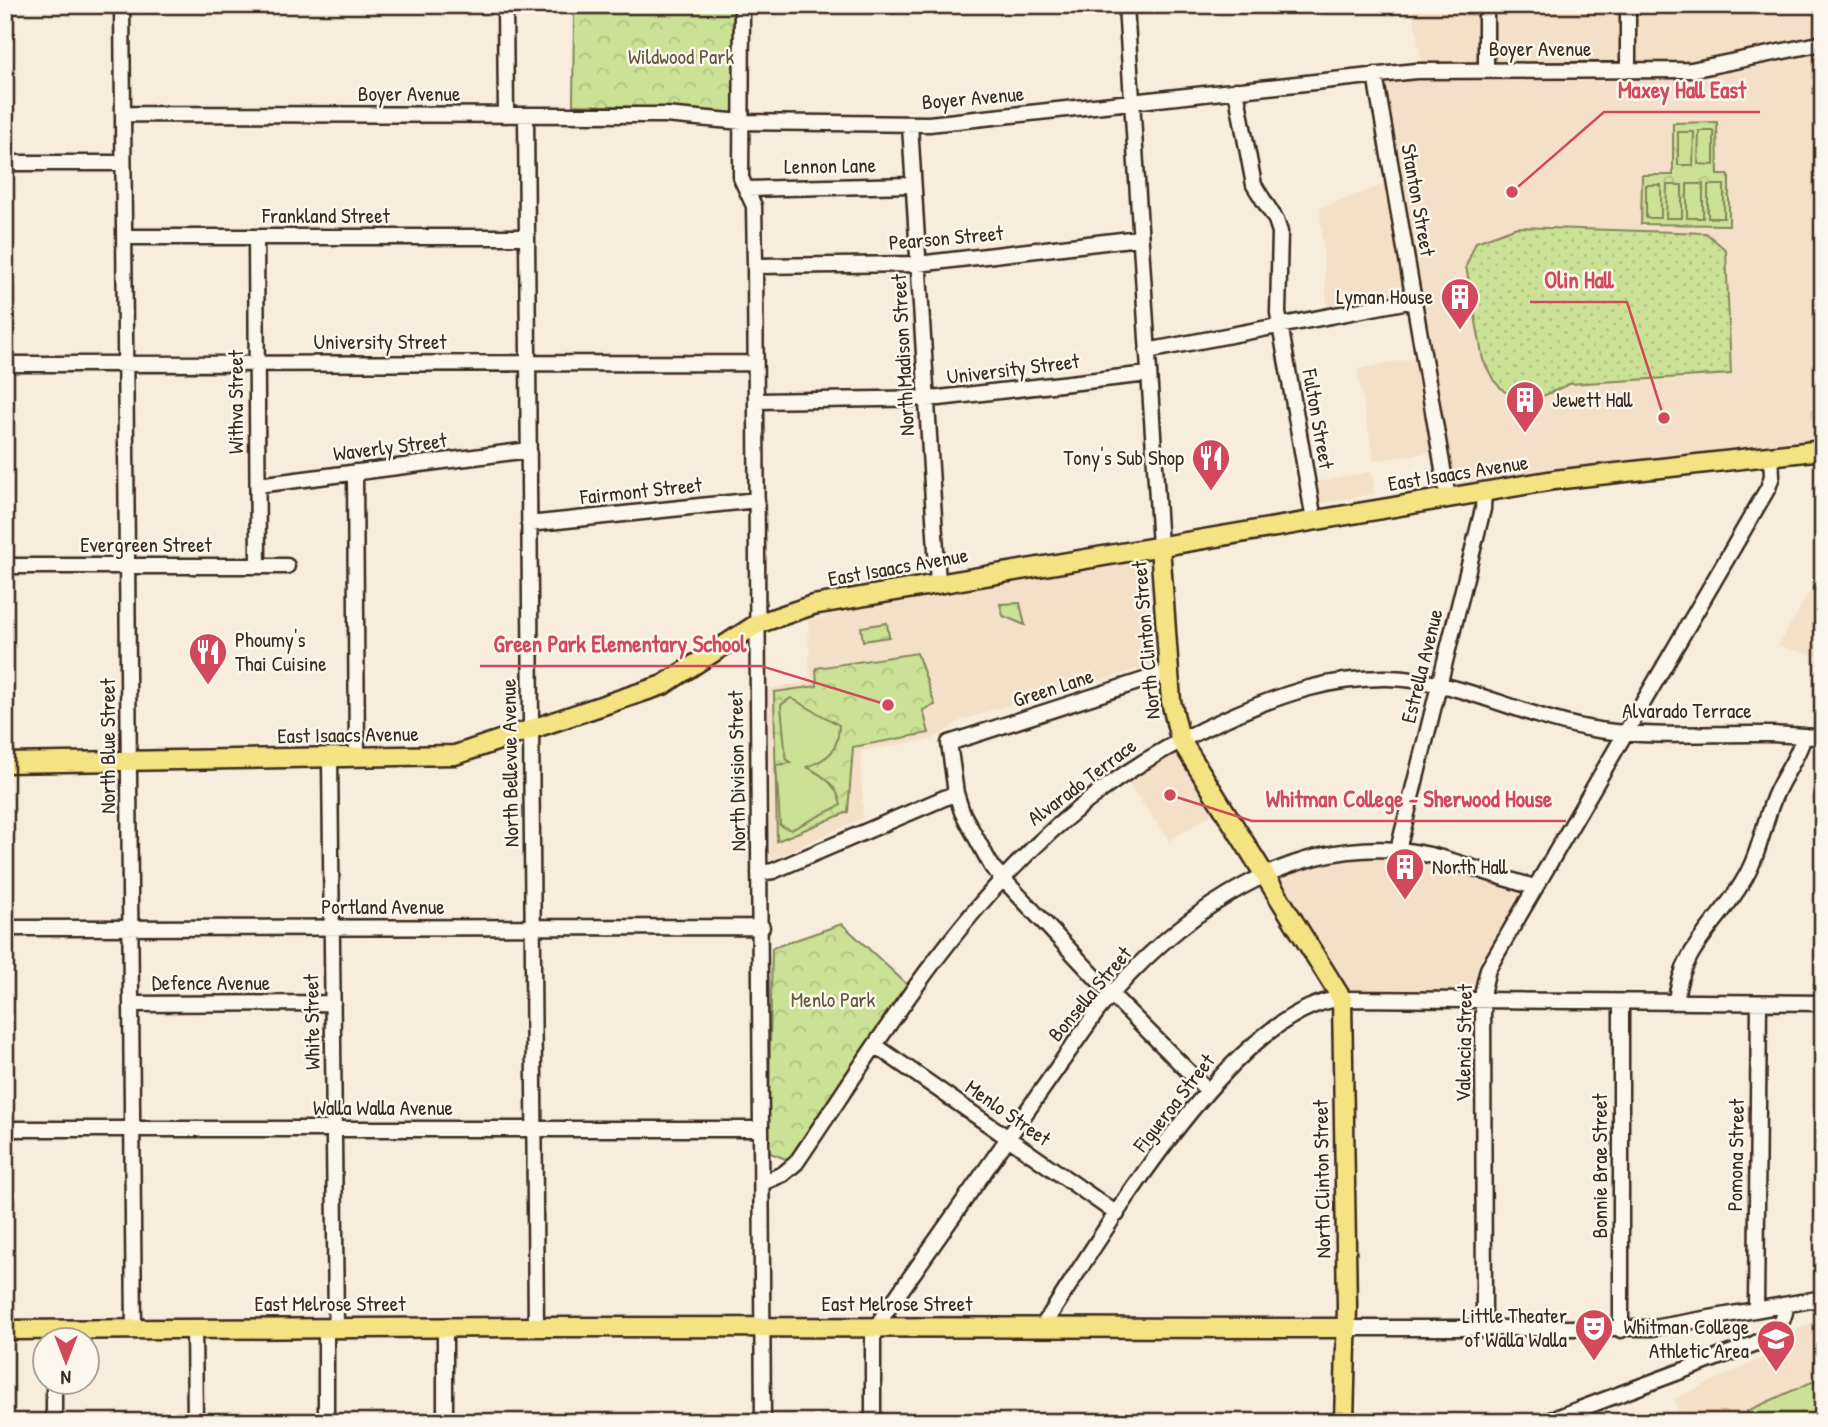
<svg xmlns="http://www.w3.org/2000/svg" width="1828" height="1427" viewBox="0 0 1828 1427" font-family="'Patrick Hand',sans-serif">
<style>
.built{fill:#f4e0c8}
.grass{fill:url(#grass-dots);stroke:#83865a;stroke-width:2}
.forest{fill:url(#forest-crowns);stroke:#83865a;stroke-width:2}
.garden{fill:#cbe196;stroke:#83865a;stroke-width:2}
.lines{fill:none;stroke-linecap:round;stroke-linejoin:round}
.minor-casing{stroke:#3b2a1e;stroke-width:19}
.major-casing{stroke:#3b2a1e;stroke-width:23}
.minor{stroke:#fbf7ec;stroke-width:14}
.major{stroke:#f4e382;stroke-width:18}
.labels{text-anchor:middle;stroke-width:5;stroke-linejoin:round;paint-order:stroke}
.street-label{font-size:21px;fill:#3b2a1e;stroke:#fbf7ec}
.park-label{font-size:21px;fill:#5f583c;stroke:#fbf7ec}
.poi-label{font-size:21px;fill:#3b2a1e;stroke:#fbf7ec;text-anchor:end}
.leader{fill:none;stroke:#d1495b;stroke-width:2.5}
.callout-dot{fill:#d1495b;stroke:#fbf7ec;stroke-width:2.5}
.callout-label{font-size:23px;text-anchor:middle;font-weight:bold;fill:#d1495b;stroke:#fbf7ec;stroke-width:5;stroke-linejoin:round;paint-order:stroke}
</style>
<defs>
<pattern id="grass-dots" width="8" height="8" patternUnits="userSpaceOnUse" patternTransform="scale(1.75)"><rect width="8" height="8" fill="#cbe196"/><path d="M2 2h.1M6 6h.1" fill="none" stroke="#afc181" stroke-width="1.8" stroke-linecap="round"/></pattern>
<pattern id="forest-crowns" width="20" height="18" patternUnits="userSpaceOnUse" patternTransform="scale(1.75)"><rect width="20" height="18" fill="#cbe196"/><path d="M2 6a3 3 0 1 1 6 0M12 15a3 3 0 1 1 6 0" fill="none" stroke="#afc181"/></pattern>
</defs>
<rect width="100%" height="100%" fill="#f8eddc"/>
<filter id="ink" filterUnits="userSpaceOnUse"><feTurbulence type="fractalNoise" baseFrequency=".0143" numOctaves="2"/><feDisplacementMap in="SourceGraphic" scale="14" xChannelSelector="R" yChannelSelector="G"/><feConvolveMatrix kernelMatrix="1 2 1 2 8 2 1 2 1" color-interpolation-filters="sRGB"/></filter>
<g filter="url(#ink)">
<path class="built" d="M 1412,5 L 1480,5 L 1480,62 L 1421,63 Z
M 1488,5 L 1823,5 L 1823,450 L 1451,489 L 1380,74 L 1485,70 Z
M 1388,183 L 1406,294 L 1327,309 L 1320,208 Z
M 1419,357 L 1440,451 L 1374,461 L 1357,369 Z
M 1372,471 L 1374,494 L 1310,505 L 1307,484 Z
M 1143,561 L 1148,564 L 1153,665 L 1066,690 L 1058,689 L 962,720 L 933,739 L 861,751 L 863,818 L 770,860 L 768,689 L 810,681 L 808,620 L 853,609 Z
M 1823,568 L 1823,658 L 1778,646 Z
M 1175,749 L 1214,813 L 1169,841 L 1125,778 Z
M 1405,842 L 1525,886 L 1478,973 L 1476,995 L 1346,995 L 1269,876 Z
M 1823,1318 L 1823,1422 L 1683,1422 L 1674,1399 L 1786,1347 L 1798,1328 Z"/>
<path class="grass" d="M 1517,227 L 1706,233 L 1726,250 L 1731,374 L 1569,384 L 1528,403 L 1505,392 L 1494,381 L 1483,360 L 1466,266 L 1476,242 Z"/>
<path class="forest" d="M 574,5 L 733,5 L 736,116 L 674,108 L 573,105 Z
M 1717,122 L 1718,175 L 1729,175 L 1729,225 L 1641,224 L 1642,175 L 1673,175 L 1673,123 Z
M 1020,603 L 1025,625 L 1003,616 L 1000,604 Z
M 887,623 L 889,637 L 863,641 L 861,627 Z
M 917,653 L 935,705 L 923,710 L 929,733 L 853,747 L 848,812 L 777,841 L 774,692 L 817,686 L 816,668 Z
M 842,924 L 914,991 L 796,1163 L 768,1152 L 772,948 Z"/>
<path class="garden" d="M 1699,131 L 1714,131 L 1714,165 L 1698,164 Z
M 1678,132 L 1694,132 L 1693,165 L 1678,165 Z
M 1687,184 L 1703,184 L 1703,218 L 1687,218 Z
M 1646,185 L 1661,185 L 1661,218 L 1646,218 Z
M 1667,185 L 1682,185 L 1682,218 L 1666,218 Z
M 1708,185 L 1724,185 L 1724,218 L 1708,218 Z
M 791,698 L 839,725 C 838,751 830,758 807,767 C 824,776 837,785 841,805 L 791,830 L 780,825 L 776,765 L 791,763 L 786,759 L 781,705 Z
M 1823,1377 L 1823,1422 L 1752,1422 L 1747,1411 Z"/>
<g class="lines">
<g class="minor-casing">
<path id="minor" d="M 122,5 L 134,1330
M 505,5 L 506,115
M 742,5 L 741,178 L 754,206 L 755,266 L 763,1422
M 1126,5 L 1160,546
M 1486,5 L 1486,70
M 1628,5 L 1628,70
M 1375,75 L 1448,498
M 1236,90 L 1254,185 L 1276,220 L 1280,232 L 1278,313 L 1314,520
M 123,114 L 665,115 L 742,122 L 929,124 L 1416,71 L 1691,70 L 1823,43
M 526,115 L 536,1327
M 910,125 L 938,583
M 5,163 L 123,163
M 747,189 L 913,185
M 125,237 L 527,237
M 256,237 L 258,566
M 755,266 L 918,264 L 1139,238
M 1147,351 L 1414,300
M 5,364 L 755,363
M 757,401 L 939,398 L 1148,374
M 355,472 L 357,758
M 258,485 L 529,450
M 529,524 L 757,500
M 5,566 L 287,566
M 1169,672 L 949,743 L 956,793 L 962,812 L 992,867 L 1111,994 L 1207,1090
M 330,758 L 336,1327
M 1398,850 L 1483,509 L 1484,492
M 759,873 L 773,871 L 956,793
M 5,928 L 762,927
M 1621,1002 L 1621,1330
M 1676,1002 C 1680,950 1717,925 1742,883 C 1758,858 1762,831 1772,803 C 1780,779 1797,761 1804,736
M 131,1004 L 333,1003
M 876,1046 L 1117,1214
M 5,1129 L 761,1129
M 762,1183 L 783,1174 L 796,1163 C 922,977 1015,809 1232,716 C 1282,694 1332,677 1388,678 C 1461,679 1527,720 1599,730 C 1674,741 1748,728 1823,738
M 1756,1308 L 1759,1003
M 326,1327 L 326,1422
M 445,1327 L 445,1422
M 1042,1327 C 1099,1242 1235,1005 1342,999 L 1823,1003
M 194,1328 L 195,1422
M 1347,1328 L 1653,1328 L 1823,1298
M 1484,1330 L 1483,990 L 1488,969 L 1768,488 L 1772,476 L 1771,456
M 54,1382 L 54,1422
M 873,1422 L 873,1338 L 883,1316 L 1098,1010 C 1170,922 1278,841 1397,850 C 1443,853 1490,876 1535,887
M 1545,1422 L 1754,1344 C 1771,1335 1784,1328 1786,1306"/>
</g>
<g class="major-casing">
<path id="major" d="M 1160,546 L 1171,701 L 1180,739 L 1342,999 L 1347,1307 L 1344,1422
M 5,763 L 455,755 L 663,685 L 757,624 L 813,605 L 1554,480 L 1823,450
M 5,1330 L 536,1327 L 1347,1328"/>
</g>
<use href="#minor" class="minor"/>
<use href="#major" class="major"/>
</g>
</g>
<defs>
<g id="building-pin" transform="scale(2.0125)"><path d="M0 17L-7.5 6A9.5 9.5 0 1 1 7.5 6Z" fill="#d1495b" stroke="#fbf7ec"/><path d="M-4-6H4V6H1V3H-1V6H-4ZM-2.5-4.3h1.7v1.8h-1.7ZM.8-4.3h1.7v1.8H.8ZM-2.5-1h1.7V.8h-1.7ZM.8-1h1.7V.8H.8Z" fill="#fff"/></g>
<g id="restaurant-pin" transform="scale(2.0125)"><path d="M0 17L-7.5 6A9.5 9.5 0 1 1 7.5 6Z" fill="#d1495b" stroke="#fbf7ec"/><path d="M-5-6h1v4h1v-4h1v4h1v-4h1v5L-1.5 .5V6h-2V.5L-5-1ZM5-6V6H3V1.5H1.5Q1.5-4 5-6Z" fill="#fff"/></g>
<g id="theatre-pin" transform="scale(2.0125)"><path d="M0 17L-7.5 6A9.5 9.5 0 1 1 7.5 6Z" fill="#d1495b" stroke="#fbf7ec"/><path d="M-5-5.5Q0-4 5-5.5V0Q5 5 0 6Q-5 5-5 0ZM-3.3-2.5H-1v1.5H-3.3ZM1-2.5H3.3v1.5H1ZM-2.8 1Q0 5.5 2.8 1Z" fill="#fff"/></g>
<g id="university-pin" transform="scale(2.0125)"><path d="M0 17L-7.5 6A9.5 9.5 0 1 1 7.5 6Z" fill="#d1495b" stroke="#fbf7ec"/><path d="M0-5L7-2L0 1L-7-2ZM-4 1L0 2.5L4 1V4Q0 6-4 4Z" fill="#fff"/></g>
</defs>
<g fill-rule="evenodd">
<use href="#building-pin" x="1460" y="297"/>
<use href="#building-pin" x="1525" y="400"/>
<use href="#restaurant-pin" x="1211" y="458"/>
<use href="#restaurant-pin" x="208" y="652"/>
<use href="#building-pin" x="1405" y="867"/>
<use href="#theatre-pin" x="1594" y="1328"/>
<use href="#university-pin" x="1776" y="1339"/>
</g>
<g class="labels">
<g class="street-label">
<text x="1540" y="56">Boyer Avenue</text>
<text x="409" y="101">Boyer Avenue</text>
<text transform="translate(973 98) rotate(-5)" y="7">Boyer Avenue</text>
<text transform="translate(830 166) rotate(-1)" y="7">Lennon Lane</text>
<text transform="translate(1418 200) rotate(80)" y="7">Stanton Street</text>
<text x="326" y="223">Frankland Street</text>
<text transform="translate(946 238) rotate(-5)" y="7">Pearson Street</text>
<text x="380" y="349">University Street</text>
<text transform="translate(903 355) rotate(-93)" y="7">North Madison Street</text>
<text transform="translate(1013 369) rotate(-7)" y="7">University Street</text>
<text transform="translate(236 402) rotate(-90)" y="7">Withva Street</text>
<text transform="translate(1318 419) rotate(80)" y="7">Fulton Street</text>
<text transform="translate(390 447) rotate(-7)" y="7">Waverly Street</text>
<text transform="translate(1458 473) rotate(-9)" y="7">East Isaacs Avenue</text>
<text transform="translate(641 491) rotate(-6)" y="7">Fairmont Street</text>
<text x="146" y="552">Evergreen Street</text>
<text transform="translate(898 567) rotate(-10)" y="7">East Isaacs Avenue</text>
<text transform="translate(1146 640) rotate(-95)" y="7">North Clinton Street</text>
<text transform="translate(1422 666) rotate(-76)" y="7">Estrella Avenue</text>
<text transform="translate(1053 688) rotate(-18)" y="7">Green Lane</text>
<text x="1687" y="718">Alvarado Terrace</text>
<text transform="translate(348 735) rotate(-1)" y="7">East Isaacs Avenue</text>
<text transform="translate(108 746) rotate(-90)" y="7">North Blue Street</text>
<text transform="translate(510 763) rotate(-91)" y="7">North Bellevue Avenue</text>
<text transform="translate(737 771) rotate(-91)" y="7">North Division Street</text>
<text transform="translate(1082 782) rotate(-37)" y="7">Alvarado Terrace</text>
<text x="383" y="914">Portland Avenue</text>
<text x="211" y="990">Defence Avenue</text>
<text transform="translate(1090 994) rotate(-50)" y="7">Bonsella Street</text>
<text transform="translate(312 1022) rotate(-91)" y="7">White Street</text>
<text transform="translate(1464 1043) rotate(-89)" y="7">Valencia Street</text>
<text transform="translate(1174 1103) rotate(-52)" y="7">Figueroa Street</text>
<text x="383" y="1115">Walla Walla Avenue</text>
<text transform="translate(1008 1113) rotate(35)" y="7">Menlo Street</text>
<text transform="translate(1736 1155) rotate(-89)" y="7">Pomona Street</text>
<text transform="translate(1600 1166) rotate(-90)" y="7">Bonnie Brae Street</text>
<text transform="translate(1322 1179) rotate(-91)" y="7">North Clinton Street</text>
<text x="330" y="1311">East Melrose Street</text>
<text x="897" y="1311">East Melrose Street</text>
</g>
<g class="park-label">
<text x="681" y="64">Wildwood Park</text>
<text x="833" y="1007">Menlo Park</text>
</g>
<g class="poi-label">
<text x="1433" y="304">Lyman House</text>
<text x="1552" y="407" text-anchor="start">Jewett Hall</text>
<text x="1184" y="465">Tony's Sub Shop</text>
<text x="235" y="647" text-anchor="start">Phoumy's<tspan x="235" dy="24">Thai Cuisine</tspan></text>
<text x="1432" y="874" text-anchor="start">North Hall</text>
<text x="1567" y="1323">Little Theater<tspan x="1567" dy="24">of Walla Walla</tspan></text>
<text x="1749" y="1334">Whitman College<tspan x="1749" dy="24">Athletic Area</tspan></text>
</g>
</g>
<path class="leader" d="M1512 192L1604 112H1760M1664 418L1627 302H1530M888 705L761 666H480M1170 795L1252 821H1566"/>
<g class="callout-dot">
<circle cx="1512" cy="192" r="7"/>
<circle cx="1664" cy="418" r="7"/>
<circle cx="888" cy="705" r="7"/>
<circle cx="1170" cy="795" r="7"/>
</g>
<g class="callout-label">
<text x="1682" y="98">Maxey Hall East</text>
<text x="1579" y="288">Olin Hall</text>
<text x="620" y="652">Green Park Elementary School</text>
<text x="1409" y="807">Whitman College - Sherwood House</text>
</g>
<rect width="1828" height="1427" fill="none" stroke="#fbf7ec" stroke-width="28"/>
<rect x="14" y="14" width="1800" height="1399" fill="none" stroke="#3b2a1e" stroke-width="2.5" filter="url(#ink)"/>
<g transform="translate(66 1361) rotate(180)"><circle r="33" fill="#fbf7ec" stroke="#aea59a" stroke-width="2"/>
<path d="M0-5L12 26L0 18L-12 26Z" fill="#d1495b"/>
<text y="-10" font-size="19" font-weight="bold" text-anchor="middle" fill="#3b2a1e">N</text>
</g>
</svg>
